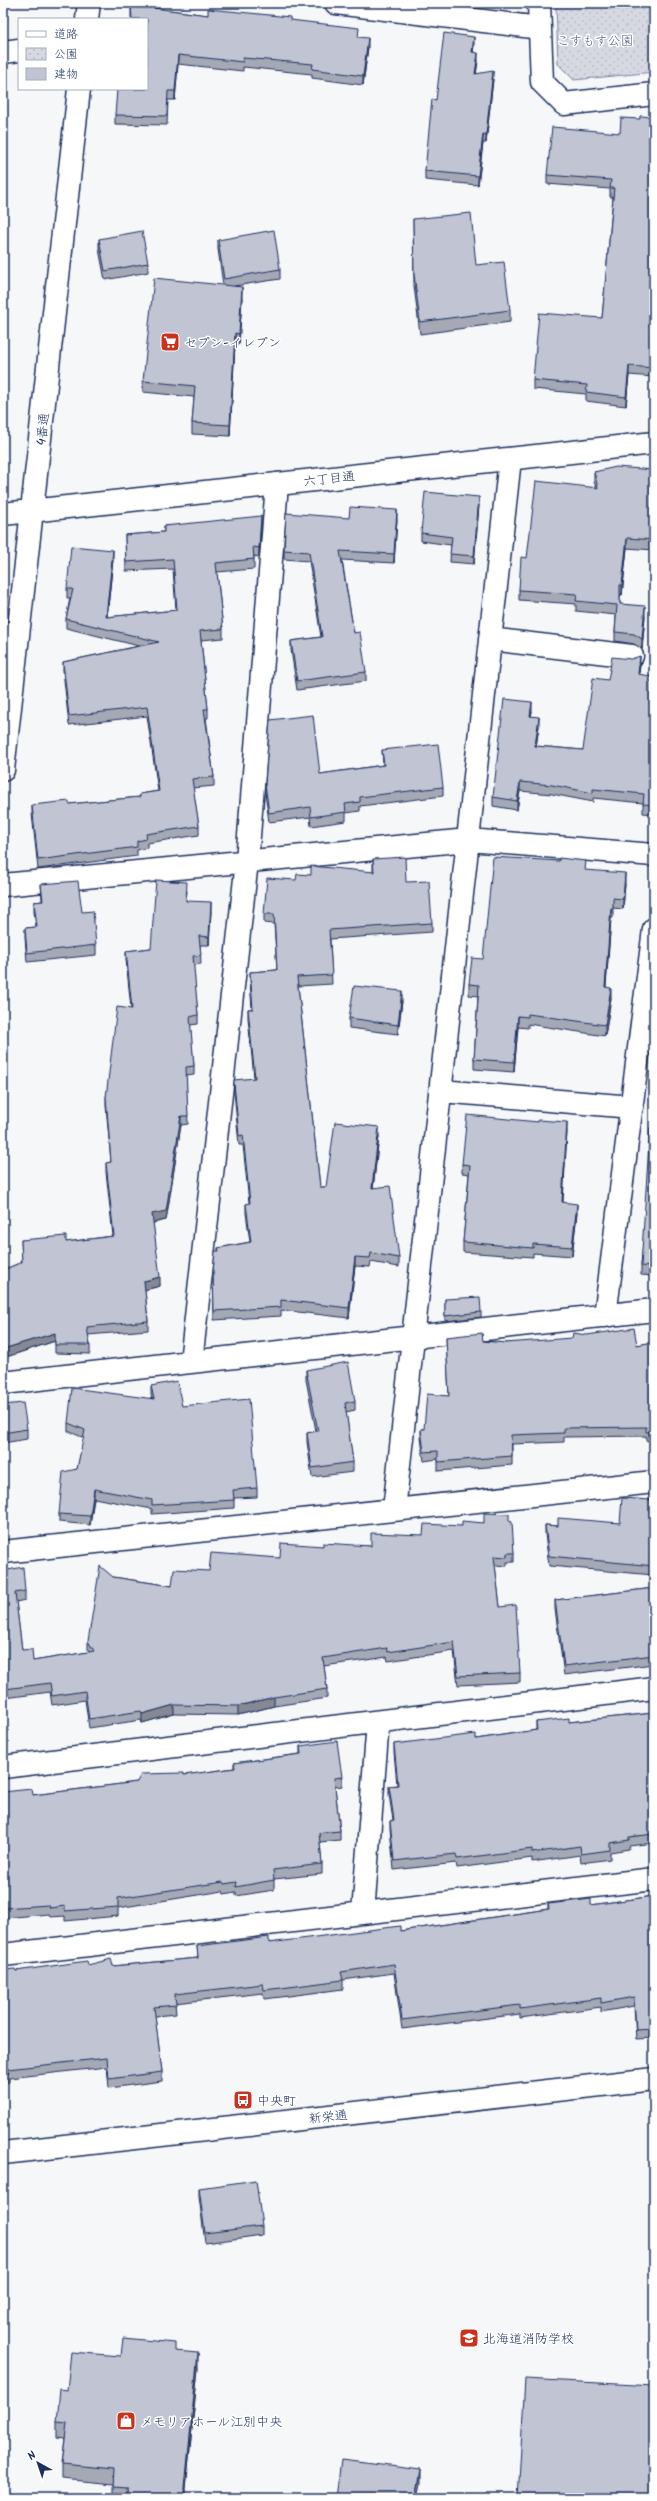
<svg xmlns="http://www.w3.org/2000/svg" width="657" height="2501" viewBox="0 0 657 2501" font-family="Kalam,'Klee One',sans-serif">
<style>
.park{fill:url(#park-dots);stroke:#7884a0}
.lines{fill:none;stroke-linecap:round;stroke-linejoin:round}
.street-casing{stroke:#1b2f5e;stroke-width:25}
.secondary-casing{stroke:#1b2f5e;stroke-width:25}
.street{stroke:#fff;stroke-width:22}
.secondary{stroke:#fff;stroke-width:22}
.wall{fill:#a5a9b5;stroke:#1b2f5e}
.shaded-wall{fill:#868994;stroke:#1b2f5e}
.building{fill:#c0c4d3;stroke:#1b2f5e}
.labels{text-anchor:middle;stroke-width:3;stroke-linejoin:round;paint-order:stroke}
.park-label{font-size:13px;fill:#4a5a7f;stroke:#fff}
.poi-label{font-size:13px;fill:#1b2f5e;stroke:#fff;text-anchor:start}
.street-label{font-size:13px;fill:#1b2f5e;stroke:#fff}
</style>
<defs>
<pattern id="park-dots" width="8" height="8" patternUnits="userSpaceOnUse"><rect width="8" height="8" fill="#d6d9e2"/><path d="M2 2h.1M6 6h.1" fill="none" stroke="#b7bbc4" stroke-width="1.8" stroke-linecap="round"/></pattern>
</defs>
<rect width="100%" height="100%" fill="#f6f7f9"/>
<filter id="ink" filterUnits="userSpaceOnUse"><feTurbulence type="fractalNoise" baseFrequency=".025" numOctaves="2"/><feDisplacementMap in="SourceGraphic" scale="8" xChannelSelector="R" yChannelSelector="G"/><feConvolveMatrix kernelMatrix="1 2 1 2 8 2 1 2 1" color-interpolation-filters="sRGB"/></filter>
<g filter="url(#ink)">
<path class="park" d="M 556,3 L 654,3 L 654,72 L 574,80 L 558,64 Z"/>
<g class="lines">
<g class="street-casing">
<path id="street" d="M 336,3 L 540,28
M 539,3 L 542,82 L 564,104 L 654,94
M 3,52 L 19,50
M 490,639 L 632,656
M 3,885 L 468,840 L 654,855
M 441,1091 L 632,1107
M 605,1316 L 654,929
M 191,1362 L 247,861 L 277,484
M 3,1383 L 654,1310
M 394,1510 L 510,459
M 3,1552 L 654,1482
M 3,1767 L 654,1688
M 363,1913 L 378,1722
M 3,1955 L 654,1879
M 3,2153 L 654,2079"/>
</g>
<g class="secondary-casing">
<path id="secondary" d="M 87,19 L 89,3
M 3,514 L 654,443
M 3,770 L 79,89"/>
</g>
<use href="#street" class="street"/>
<use href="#secondary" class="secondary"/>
</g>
<path class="wall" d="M 3,3 L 7,3 L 6,14 L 3,14 Z
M 131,5 L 208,15 L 290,20 L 359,37 L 368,47 L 363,85 L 312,78 L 312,74 L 243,67 L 243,71 L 178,64 L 175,100 L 168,100 L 167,125 L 115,124 L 115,115 L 147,19 L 131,19 Z
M 474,45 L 473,52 L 478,61 L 476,73 L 493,79 L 486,143 L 483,143 L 478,185 L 425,180 L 425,171 L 436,100 Z
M 3,80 L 7,106 L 7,118 L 3,119 Z
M 654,117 L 654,377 L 629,375 L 626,406 L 586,401 L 586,394 L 533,389 L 533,380 L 602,318 L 613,197 L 610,197 L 610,189 L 547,184 L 547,175 L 620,133 L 640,119 Z
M 413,219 L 476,265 L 510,310 L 510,322 L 420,334 L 414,286 Z
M 99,239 L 148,263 L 148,272 L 105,280 L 99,249 Z
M 218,240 L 280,269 L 280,279 L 234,286 L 242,298 L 239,344 L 235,344 L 230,436 L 192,434 L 192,423 L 194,397 L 143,392 L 143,381 L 223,285 L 218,249 Z
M 654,470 L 654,550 L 627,548 L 622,595 L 620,595 L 620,604 L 645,616 L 642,649 L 634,644 L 615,641 L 615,632 L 616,615 L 576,611 L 576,604 L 519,600 L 519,590 L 527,558 L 596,487 L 594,482 L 594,472 Z
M 479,505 L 474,564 L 450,562 L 451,545 L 421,541 L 421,533 Z
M 349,518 L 397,519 L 394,563 L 342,560 L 354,633 L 366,672 L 366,681 L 297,690 L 291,650 L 291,641 L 321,637 L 309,561 L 284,559 L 284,550 Z
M 261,525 L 259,557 L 254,556 L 254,569 L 217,572 L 223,629 L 223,638 L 201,640 L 208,709 L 208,718 L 206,718 L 214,777 L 214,786 L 193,788 L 199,826 L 199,835 L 147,843 L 147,848 L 137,850 L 137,856 L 38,869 L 32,814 L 32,805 L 69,804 L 140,797 L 140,794 L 158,791 L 147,716 L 69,725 L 63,671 L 63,662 L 139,646 L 66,628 L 66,619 L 70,598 L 67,598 L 67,589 L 113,559 L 107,617 L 176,610 L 173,569 L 126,571 L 125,535 L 164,532 L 164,526 Z
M 640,665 L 639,674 L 650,682 L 654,682 L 654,814 L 643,813 L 643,803 L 593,798 L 593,802 L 552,794 L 520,791 L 517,810 L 493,806 L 493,797 L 532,711 L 531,716 L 539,726 L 536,746 L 583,750 L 608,680 Z
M 382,750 L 443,787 L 443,796 L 360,806 L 360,811 L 346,813 L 346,821 L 311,826 L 310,817 L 269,822 L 265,793 L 265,784 L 320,774 L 383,765 Z
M 373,859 L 406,882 L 432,923 L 432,932 L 330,939 L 332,984 L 298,986 L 320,1187 L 326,1187 L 379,1136 L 373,1188 L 399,1258 L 399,1267 L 371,1262 L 370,1267 L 355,1266 L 349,1318 L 281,1310 L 281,1316 L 214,1320 L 213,1272 L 218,1251 L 218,1248 L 250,1242 L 246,1213 L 246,1204 L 249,1203 L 243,1145 L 239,1145 L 234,1092 L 234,1083 L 254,1078 L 248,1018 L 248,1009 L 252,1009 L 250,981 L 250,972 L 277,970 L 274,924 L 264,923 L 264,914 L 296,880 L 311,875 L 373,872 Z
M 586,871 L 625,884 L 623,909 L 613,908 L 613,918 L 611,918 L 606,987 L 611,998 L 605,1036 L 528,1024 L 528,1028 L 518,1027 L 514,1072 L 474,1069 L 474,1059 L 478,996 L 469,995 L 469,984 L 483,959 Z
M 41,884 L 82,912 L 96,945 L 96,955 L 27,962 L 25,938 L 25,928 L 36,927 L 34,912 L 34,902 L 42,901 Z
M 187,891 L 186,901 L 211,911 L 209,945 L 200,945 L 201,964 L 193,965 L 198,1015 L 198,1024 L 190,1025 L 194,1066 L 194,1075 L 186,1076 L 188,1124 L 181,1125 L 166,1220 L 153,1223 L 160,1286 L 145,1290 L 148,1321 L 148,1330 L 88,1335 L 90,1345 L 90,1354 L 55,1353 L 55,1341 L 3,1358 L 3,1270 L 22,1262 L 21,1240 L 66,1242 L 113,1236 L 106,1172 L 106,1163 L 111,1162 L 106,1106 L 106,1097 L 131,1009 L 126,959 L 126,951 L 151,948 Z
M 402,1001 L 398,1034 L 349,1028 L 349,1018 Z
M 654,1115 L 654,1276 L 641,1275 L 641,1266 Z
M 567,1131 L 563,1202 L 577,1213 L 572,1256 L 533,1253 L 533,1257 L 463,1252 L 463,1242 L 469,1174 L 462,1173 L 462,1164 Z
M 445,1299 L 481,1312 L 481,1317 L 445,1321 Z
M 446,1337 L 483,1341 L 506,1343 L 637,1345 L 654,1342 L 654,1440 L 646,1441 L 646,1436 L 564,1437 L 564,1442 L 512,1444 L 512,1465 L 438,1471 L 438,1459 L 424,1461 L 421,1438 L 421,1429 L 424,1429 L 449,1396 Z
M 306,1370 L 355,1401 L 355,1410 L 346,1412 L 353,1462 L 353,1472 L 312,1477 L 307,1442 L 307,1433 L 316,1431 L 306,1380 Z
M 151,1386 L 182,1406 L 257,1488 L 257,1497 L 234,1498 L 234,1508 L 152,1514 L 152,1509 L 94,1498 L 90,1525 L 59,1522 L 59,1514 L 77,1469 L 84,1438 L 68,1431 L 68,1423 L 152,1399 L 151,1395 Z
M 3,1405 L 27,1429 L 27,1439 L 3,1443 Z
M 654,1489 L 654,1575 L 549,1566 L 545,1534 L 545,1525 L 558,1526 L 620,1523 L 650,1500 Z
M 509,1521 L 514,1553 L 514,1562 L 507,1562 L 507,1566 L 495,1565 L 500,1607 L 520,1673 L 520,1682 L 458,1685 L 454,1651 L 388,1661 L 387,1657 L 324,1666 L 327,1689 L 327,1698 L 274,1706 L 238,1715 L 174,1714 L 142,1723 L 141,1720 L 89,1728 L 85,1700 L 52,1705 L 50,1692 L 5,1698 L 5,1700 L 3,1701 L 3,1571 L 25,1591 L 25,1600 L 16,1602 L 22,1650 L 33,1661 L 89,1652 L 88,1650 L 88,1641 L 113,1577 L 172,1586 L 209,1571 L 280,1558 L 323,1546 L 371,1546 L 423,1535 L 462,1526 L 484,1523 Z
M 654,1588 L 654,1664 L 564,1675 L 555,1609 L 555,1600 Z
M 654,1713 L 654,1843 L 629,1846 L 629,1849 L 610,1852 L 610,1859 L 581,1863 L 580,1855 L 532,1862 L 532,1858 L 457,1868 L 456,1863 L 394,1870 L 390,1829 L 390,1821 L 393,1820 L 389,1795 L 389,1786 L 397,1785 L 394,1752 L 394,1744 L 476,1739 L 536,1730 L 536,1722 L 569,1722 Z
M 300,1746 L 342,1777 L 342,1786 L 335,1787 L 340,1831 L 340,1840 L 320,1842 L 322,1864 L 322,1874 L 274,1879 L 274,1890 L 236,1896 L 236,1892 L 224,1894 L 223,1891 L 118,1908 L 118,1916 L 65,1921 L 65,1916 L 50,1917 L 49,1914 L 3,1918 L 3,1792 L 33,1795 L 137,1782 L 234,1768 L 234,1763 L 300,1754 Z
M 654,1896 L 654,2038 L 636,2039 L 634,2006 L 601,2012 L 601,2007 L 520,2018 L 520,2014 L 402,2029 L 394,1973 L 343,1980 L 343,1989 L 281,1997 L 264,1999 L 263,1993 L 175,2003 L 176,2014 L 155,2016 L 162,2072 L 162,2081 L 109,2088 L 107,2067 L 9,2078 L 9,2082 L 3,2083 L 3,1970 L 16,1971 L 88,1965 L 113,1966 L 198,1958 L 197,1946 L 269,1943 L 400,1931 L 548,1909 L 548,1904 L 591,1905 Z
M 199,2188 L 262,2226 L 262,2235 L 205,2243 L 199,2197 Z
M 175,2351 L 198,2368 L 185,2498 L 114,2498 L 114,2484 L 62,2479 L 62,2464 L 65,2438 L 57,2437 L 57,2422 L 67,2390 L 121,2356 Z"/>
<path class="shaded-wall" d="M 6,3 L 7,3 L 6,14 Z
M 474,37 L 474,45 L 472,60 L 472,52 Z
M 368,38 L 368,47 L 363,85 L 363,76 Z
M 478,53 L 478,61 L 475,82 L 475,74 Z
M 178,55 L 178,64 L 175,100 L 175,91 Z
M 493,71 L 493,79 L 486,143 L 486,135 Z
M 483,134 L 483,143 L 478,185 L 478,176 Z
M 242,287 L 242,298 L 239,344 L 239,334 Z
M 235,333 L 235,344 L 230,436 L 230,425 Z
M 629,366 L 629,375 L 626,406 L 626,397 Z
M 479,497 L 479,505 L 474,564 L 474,556 Z
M 397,510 L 397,519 L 394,563 L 394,554 Z
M 261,516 L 261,525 L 259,557 L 259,548 Z
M 627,538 L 627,548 L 622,595 L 622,585 Z
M 113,550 L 113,559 L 106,626 L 106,617 Z
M 645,606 L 645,616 L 642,649 L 642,639 Z
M 640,656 L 640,665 L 638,683 L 638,674 Z
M 532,702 L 532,711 L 530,725 L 530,716 Z
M 539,717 L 539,726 L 535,755 L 535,746 Z
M 520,782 L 520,791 L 517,810 L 517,801 Z
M 625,873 L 625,884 L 623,909 L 623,899 Z
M 211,902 L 211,911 L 209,945 L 209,937 Z
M 611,908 L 611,918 L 605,997 L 605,987 Z
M 611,988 L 611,998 L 605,1036 L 605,1025 Z
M 402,991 L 402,1001 L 398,1034 L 398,1025 Z
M 518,1016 L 518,1027 L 514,1072 L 514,1062 Z
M 181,1116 L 181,1125 L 166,1220 L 152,1223 L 152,1214 Z
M 567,1122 L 567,1131 L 562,1211 L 562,1202 Z
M 379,1127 L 379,1136 L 372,1198 L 372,1188 Z
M 577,1204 L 577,1213 L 572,1256 L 572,1247 Z
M 355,1257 L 355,1266 L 349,1318 L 349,1308 Z
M 160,1277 L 160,1286 L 144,1290 L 144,1281 Z
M 55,1333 L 55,1341 L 3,1358 L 3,1349 Z
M 94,1489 L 94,1498 L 90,1525 L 90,1516 Z
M 274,1697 L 274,1706 L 238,1715 L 238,1706 Z
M 174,1705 L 174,1714 L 142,1723 L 142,1714 Z
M 198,2353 L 198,2368 L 185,2498 L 184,2498 Z
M 421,2469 L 421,2482 L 418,2498 L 416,2498 Z"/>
<path class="building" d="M 3,3 L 6,3 L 6,5 L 3,5 Z
M 131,5 L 208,15 L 208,9 L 290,17 L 290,20 L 359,28 L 358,37 L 368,38 L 363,76 L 312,69 L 313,64 L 243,58 L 243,62 L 178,55 L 175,91 L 168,91 L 167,116 L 115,115 L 117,89 L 147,89 L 147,19 L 132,19 Z
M 444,33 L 474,37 L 472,52 L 478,53 L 475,74 L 493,71 L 486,135 L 483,134 L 478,176 L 425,171 L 432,99 L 436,100 Z
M 3,80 L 7,106 L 3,107 Z
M 640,116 L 654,117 L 654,368 L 629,366 L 626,397 L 586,392 L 587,385 L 533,380 L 539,313 L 602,318 L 614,188 L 610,188 L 611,180 L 547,175 L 552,127 L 620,133 L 621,118 L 640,119 Z
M 471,213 L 476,265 L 504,262 L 510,310 L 420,322 L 414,274 L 413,219 Z
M 274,230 L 280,269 L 224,279 L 218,240 Z
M 142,231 L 148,263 L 105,271 L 99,239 Z
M 154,278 L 242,287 L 239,334 L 235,333 L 230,425 L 192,423 L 195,386 L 143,381 Z
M 616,467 L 654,470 L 654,540 L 627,538 L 622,585 L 620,585 L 620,604 L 645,606 L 642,639 L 634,634 L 615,632 L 617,605 L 576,601 L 577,594 L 519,590 L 521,557 L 527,558 L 536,481 L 598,488 L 594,472 Z
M 425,492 L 479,497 L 474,556 L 450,554 L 452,537 L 421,533 Z
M 350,507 L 397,510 L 394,554 L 340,551 L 354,633 L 360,632 L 366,672 L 297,681 L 291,641 L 322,637 L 309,552 L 284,550 L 286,513 L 349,518 Z
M 261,516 L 259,548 L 253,547 L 254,559 L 216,563 L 223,629 L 200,631 L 208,709 L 204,709 L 214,777 L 192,779 L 199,826 L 146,834 L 147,839 L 137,841 L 137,847 L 38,860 L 32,805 L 69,801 L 69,804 L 140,797 L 140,794 L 159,791 L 147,707 L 69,716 L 63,662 L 159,642 L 66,619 L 73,589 L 67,589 L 71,546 L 113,550 L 106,617 L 177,610 L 173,559 L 126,562 L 125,535 L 164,532 L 164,526 Z
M 640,656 L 638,674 L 650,676 L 650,681 L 654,682 L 654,805 L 643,804 L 644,794 L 593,789 L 593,793 L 552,785 L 520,782 L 517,801 L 493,797 L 504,699 L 532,702 L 530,716 L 539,717 L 535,746 L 583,750 L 593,678 L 608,680 L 612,657 L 631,659 Z
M 313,715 L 320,774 L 384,765 L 382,750 L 438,744 L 443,787 L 360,797 L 360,802 L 345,804 L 346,812 L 311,817 L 310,807 L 269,813 L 265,784 L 270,720 Z
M 405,857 L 406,882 L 429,881 L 432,923 L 329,930 L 332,975 L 297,977 L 320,1187 L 326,1187 L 335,1122 L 379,1127 L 372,1188 L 390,1186 L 399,1258 L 371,1253 L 370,1258 L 355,1257 L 349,1308 L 281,1300 L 281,1307 L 214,1311 L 213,1272 L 215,1251 L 219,1251 L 218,1248 L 251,1242 L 246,1204 L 250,1203 L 243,1135 L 239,1136 L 234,1083 L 234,1080 L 255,1078 L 248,1009 L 253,1009 L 250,972 L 277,970 L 274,914 L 264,914 L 267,878 L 296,880 L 297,874 L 311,875 L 311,866 L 374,872 L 373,859 Z
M 493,857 L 559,861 L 559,858 L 586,861 L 585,870 L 625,873 L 623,899 L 613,898 L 613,908 L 611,908 L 605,987 L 611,988 L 605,1025 L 528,1014 L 528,1017 L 518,1016 L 514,1062 L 474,1059 L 479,985 L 469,984 L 472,958 L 483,959 Z
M 156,880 L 187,882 L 186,901 L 211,902 L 209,937 L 199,936 L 201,955 L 193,956 L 198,1015 L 190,1017 L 194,1066 L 186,1067 L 188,1116 L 181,1116 L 166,1211 L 152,1214 L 160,1277 L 144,1281 L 148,1321 L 87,1327 L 90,1345 L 55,1345 L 55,1333 L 3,1349 L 3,1309 L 5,1308 L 3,1302 L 3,1270 L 22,1262 L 21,1240 L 66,1236 L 66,1242 L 114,1236 L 106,1163 L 111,1162 L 106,1097 L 117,1007 L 132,1009 L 126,951 L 151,948 Z
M 78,881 L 82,912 L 93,911 L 96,945 L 27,953 L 25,928 L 37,927 L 34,902 L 43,901 L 41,884 Z
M 354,986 L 402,991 L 398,1025 L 349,1018 Z
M 467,1115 L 538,1122 L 538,1120 L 567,1122 L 562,1202 L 577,1204 L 572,1247 L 533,1244 L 533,1248 L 463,1242 L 470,1165 L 462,1164 Z
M 654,1115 L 654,1267 L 641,1266 L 650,1128 L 653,1128 Z
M 480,1297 L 481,1312 L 445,1316 L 445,1299 Z
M 634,1328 L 637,1345 L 654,1342 L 654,1431 L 646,1432 L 646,1427 L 564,1428 L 564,1433 L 511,1435 L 512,1456 L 438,1462 L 438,1451 L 424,1452 L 421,1429 L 424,1429 L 427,1394 L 449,1396 L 446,1337 L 482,1333 L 483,1341 L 506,1343 L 572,1338 L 573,1333 L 587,1335 Z
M 348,1362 L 355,1401 L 345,1403 L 353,1462 L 312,1468 L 307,1433 L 318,1431 L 306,1370 Z
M 177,1381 L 182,1406 L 249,1399 L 257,1488 L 233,1490 L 234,1500 L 152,1505 L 152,1500 L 94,1489 L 90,1516 L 59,1514 L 63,1472 L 77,1469 L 85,1430 L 68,1423 L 72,1388 L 154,1399 L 151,1386 Z
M 23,1403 L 27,1429 L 3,1433 L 3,1405 Z
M 651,1488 L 654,1489 L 654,1566 L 549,1556 L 545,1525 L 558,1526 L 558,1518 L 620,1523 L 622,1498 L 650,1500 Z
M 484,1513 L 509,1514 L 509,1521 L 512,1522 L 514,1553 L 507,1553 L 507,1557 L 494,1556 L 500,1607 L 516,1605 L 520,1673 L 458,1676 L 454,1642 L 388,1652 L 387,1648 L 323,1658 L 327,1689 L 274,1697 L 238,1706 L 174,1705 L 142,1714 L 141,1711 L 89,1719 L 85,1691 L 52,1696 L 50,1683 L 5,1689 L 5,1691 L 3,1692 L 3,1571 L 23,1567 L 25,1591 L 15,1593 L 22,1650 L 32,1649 L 33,1661 L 94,1651 L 88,1641 L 100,1566 L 113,1577 L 172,1586 L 174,1569 L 209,1571 L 211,1553 L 280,1558 L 281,1543 L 323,1546 L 323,1543 L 371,1546 L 371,1533 L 423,1535 L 424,1524 L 462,1526 L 462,1521 L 484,1523 Z
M 654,1588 L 654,1655 L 564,1666 L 555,1600 Z
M 654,1713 L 654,1834 L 629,1837 L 629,1840 L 610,1843 L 610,1850 L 581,1854 L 580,1846 L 532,1853 L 532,1849 L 457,1859 L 456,1854 L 394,1861 L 390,1821 L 394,1820 L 389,1786 L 398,1785 L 394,1744 L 476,1734 L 476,1739 L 537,1730 L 536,1722 L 569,1718 L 569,1722 Z
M 337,1741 L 342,1777 L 334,1778 L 340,1831 L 319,1833 L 322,1864 L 273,1870 L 274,1880 L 236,1887 L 237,1882 L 224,1884 L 223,1882 L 118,1898 L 118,1907 L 65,1911 L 65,1906 L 50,1908 L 49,1905 L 3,1908 L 3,1792 L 32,1789 L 33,1795 L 137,1782 L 141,1774 L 184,1773 L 184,1775 L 235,1768 L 234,1763 L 301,1754 L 300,1746 Z
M 654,1896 L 654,2029 L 636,2030 L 634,1997 L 601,2003 L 601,1998 L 520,2009 L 520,2005 L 402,2020 L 394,1964 L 341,1972 L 343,1980 L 281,1988 L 264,1990 L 263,1984 L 175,1994 L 176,2005 L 154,2007 L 162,2072 L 109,2079 L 107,2058 L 8,2069 L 9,2073 L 3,2074 L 3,1970 L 15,1969 L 16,1971 L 87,1961 L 88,1965 L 111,1959 L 113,1966 L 198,1958 L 197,1946 L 269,1937 L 269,1943 L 400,1926 L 400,1931 L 549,1909 L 548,1904 L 591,1899 L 591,1905 Z
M 256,2180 L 262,2226 L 205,2233 L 199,2188 Z
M 123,2338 L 175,2343 L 175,2351 L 198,2353 L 184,2498 L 128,2498 L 127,2487 L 114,2486 L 115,2469 L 62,2464 L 67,2423 L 57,2422 L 60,2389 L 67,2390 L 71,2352 L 121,2356 Z
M 525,2379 L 654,2386 L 654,2498 L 518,2498 Z
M 341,2459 L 421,2469 L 416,2498 L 336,2498 Z
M 254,2495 L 254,2498 L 236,2498 Z"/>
</g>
<defs>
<g id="supermarket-square" transform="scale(1)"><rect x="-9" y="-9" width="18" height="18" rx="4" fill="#c8321e" stroke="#fff"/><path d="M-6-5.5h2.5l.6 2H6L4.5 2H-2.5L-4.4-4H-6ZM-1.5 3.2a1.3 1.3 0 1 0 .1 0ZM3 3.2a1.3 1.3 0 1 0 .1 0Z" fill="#fff"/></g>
<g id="bus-square" transform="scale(1)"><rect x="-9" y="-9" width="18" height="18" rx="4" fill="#c8321e" stroke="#fff"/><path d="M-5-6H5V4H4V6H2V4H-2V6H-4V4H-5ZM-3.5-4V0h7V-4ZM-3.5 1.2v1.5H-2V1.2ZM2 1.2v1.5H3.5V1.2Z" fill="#fff"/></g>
<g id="school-square" transform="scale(1)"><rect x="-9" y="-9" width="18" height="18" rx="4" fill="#c8321e" stroke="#fff"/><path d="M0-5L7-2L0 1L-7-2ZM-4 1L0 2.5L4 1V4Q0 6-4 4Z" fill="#fff"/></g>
<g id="shop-square" transform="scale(1)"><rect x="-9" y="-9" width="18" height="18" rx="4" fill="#c8321e" stroke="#fff"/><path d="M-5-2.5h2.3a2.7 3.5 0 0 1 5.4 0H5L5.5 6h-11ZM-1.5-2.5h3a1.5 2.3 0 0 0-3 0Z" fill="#fff"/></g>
</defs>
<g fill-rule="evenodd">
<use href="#supermarket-square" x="170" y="342"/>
<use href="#bus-square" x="243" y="2100"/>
<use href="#school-square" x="469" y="2338"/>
<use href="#shop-square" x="126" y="2421"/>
</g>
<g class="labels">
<g class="park-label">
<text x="595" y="45">こすもす公園</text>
</g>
<g class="poi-label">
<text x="184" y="347">セブン-イレブン</text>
<text x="257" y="2105">中央町</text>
<text x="483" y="2343">北海道消防学校</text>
<text x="140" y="2426">メモリアホール江別中央</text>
</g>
<g class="street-label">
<text transform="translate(42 429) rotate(-84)" y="5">4番通</text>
<text transform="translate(329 478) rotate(-6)" y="5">六丁目通</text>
<text transform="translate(328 2116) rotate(-6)" y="5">新栄通</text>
</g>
</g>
<rect width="657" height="2501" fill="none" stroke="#fff" stroke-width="16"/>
<rect x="8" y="8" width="641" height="2485" fill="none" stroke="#1b2f5e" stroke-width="1.5" filter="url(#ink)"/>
<rect x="18" y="18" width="130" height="72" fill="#ffffff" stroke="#a4acbf"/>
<rect x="26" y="31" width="20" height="6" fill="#ffffff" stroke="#a4acbf"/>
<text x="54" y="38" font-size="12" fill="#1b2f5e">道路</text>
<rect x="26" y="48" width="20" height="12" fill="url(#park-dots)" stroke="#a4acbf"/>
<text x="54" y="58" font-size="12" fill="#1b2f5e">公園</text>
<rect x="26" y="68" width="20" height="12" fill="#c0c4d3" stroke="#a4acbf"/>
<text x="54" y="78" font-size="12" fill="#1b2f5e">建物</text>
<g transform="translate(38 2463) rotate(320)" stroke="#ffffff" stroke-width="3" paint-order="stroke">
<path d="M0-3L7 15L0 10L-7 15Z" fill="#1b2f5e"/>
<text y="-6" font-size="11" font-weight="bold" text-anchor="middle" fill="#1b2f5e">N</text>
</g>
</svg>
